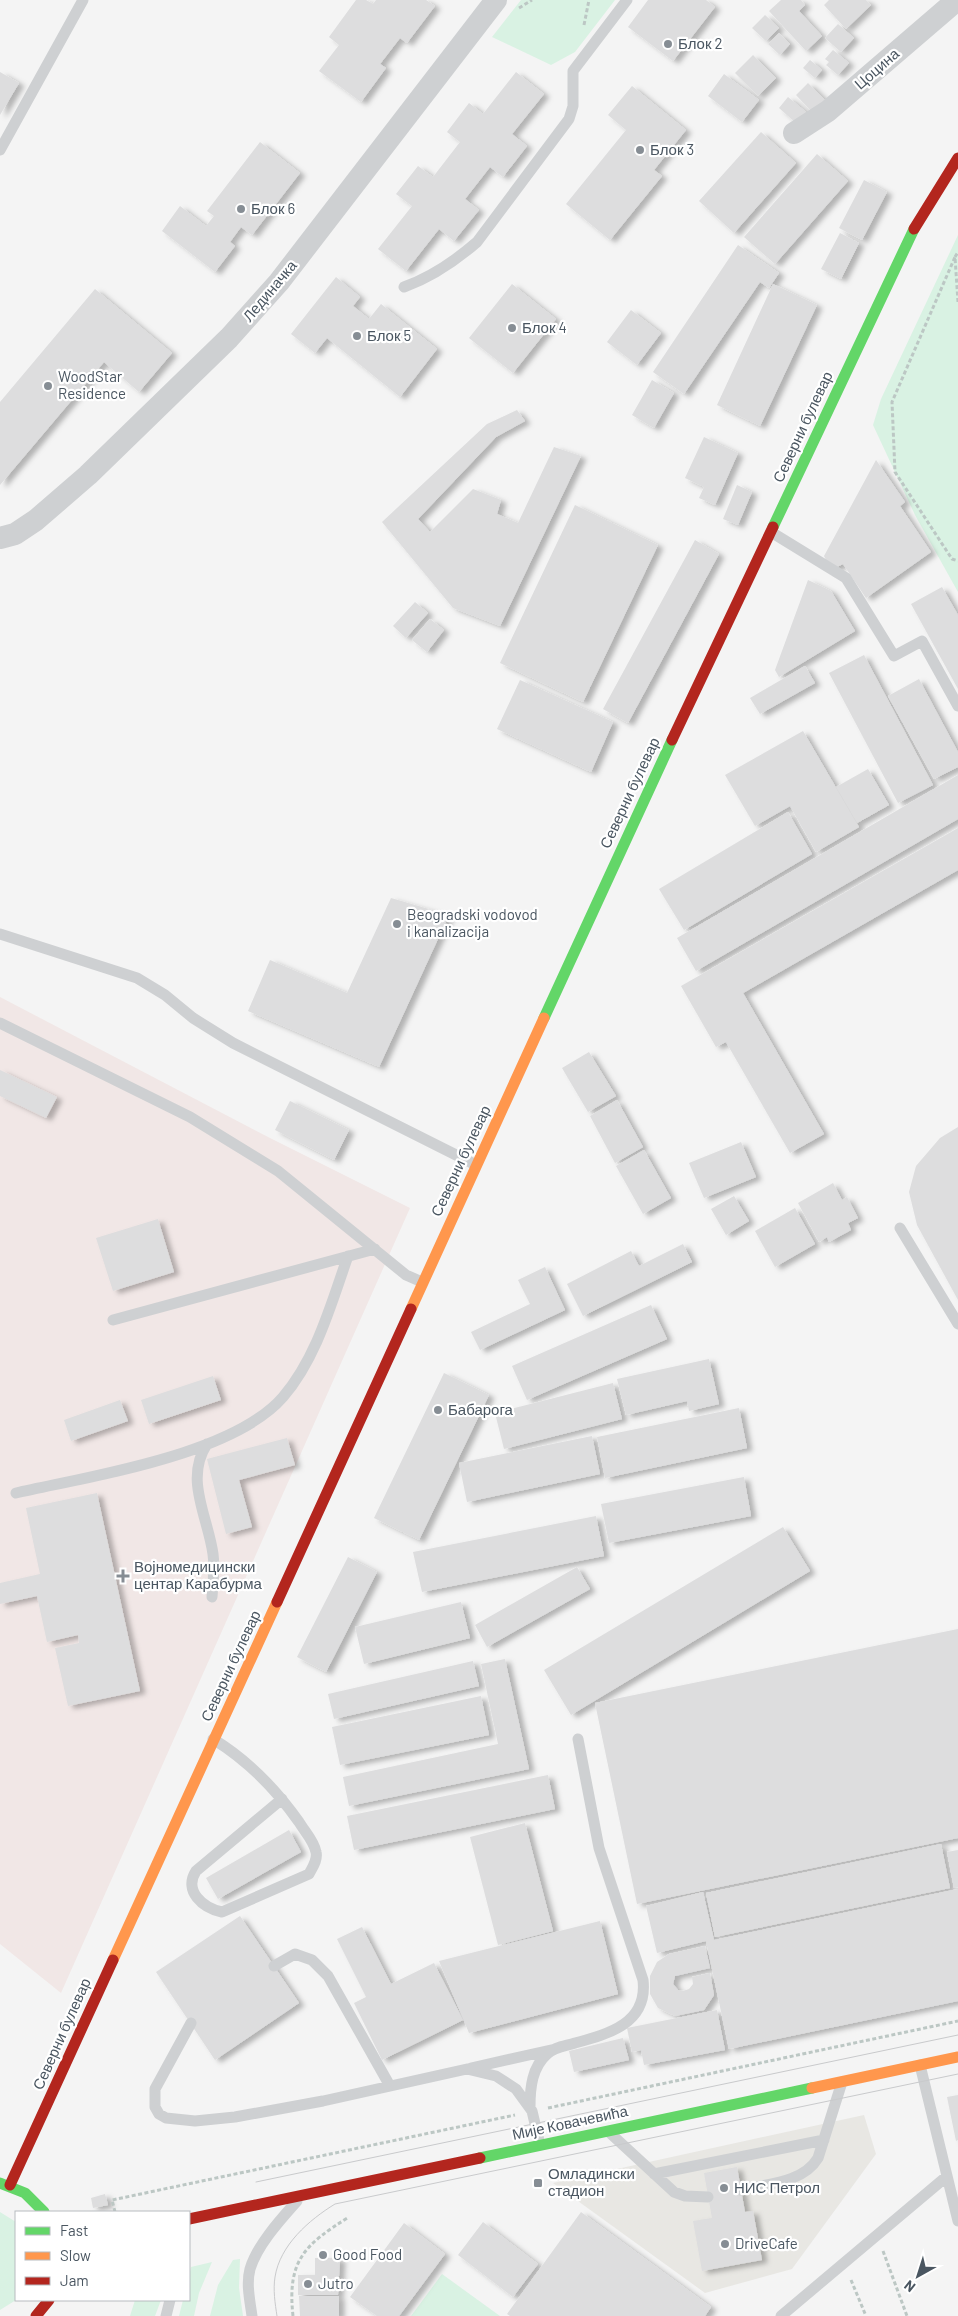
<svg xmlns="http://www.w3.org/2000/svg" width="958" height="2316" viewBox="0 0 958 2316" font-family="Barlow,sans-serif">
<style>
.commercial{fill:#e8e7e3}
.medical{fill:#f1e7e6}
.green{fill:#d9f2e3}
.building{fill:#ddddde;filter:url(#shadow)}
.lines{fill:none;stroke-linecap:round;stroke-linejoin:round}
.path{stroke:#bcc7c4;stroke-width:3;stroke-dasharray:4 2.5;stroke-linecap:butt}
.lane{stroke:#ced0d2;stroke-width:11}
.street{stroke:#ced0d2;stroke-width:22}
.fast{stroke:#63d668;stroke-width:11}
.slow{stroke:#ff974d;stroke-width:11}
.jam{stroke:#b3261e;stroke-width:11}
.tram{stroke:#c9cacc;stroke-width:1}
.poi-dot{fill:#868d94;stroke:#fff;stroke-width:2}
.labels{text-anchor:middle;stroke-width:4.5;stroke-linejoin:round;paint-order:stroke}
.poi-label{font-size:15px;fill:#4a5661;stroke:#fff;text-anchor:start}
.street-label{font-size:15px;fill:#4a5661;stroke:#fff}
</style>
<defs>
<filter id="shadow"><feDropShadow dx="5.5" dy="3" stdDeviation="2.5" flood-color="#0004"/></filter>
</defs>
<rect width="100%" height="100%" fill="#f4f4f4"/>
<path class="commercial" d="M 864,2115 L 876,2154 L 792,2269 L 705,2293 L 553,2183 Z"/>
<path class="medical" d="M 0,997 L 270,1138 L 410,1208 L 61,1993 L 0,1944 Z"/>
<path class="green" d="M 521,0 L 615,0 L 575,52 L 551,65 L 492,37 Z
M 958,235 L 958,592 L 915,515 L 873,425 L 881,399 Z
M 0,2212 L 16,2222 L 16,2300 L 0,2310 Z
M 240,2259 L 239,2288 L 243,2316 L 210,2316 L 218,2285 L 233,2260 Z
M 212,2262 L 199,2293 L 194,2316 L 179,2316 L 183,2300 L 189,2300 L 189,2277 L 191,2267 Z
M 442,2274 L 500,2316 L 411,2316 Z
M 135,2300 L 161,2300 L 155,2316 L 130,2316 Z"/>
<path class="building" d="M 356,0 L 366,0 L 373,4 L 376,0 L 426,0 L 435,6 L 407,43 L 400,38 L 380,64 L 386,68 L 361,102 L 319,71 L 339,45 L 329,37 Z
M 648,0 L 706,0 L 715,7 L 673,61 L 628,27 Z
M 781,0 L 801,0 L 805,5 L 799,11 L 822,36 L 806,51 L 769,11 Z
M 829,0 L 866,0 L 871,5 L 846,29 L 824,5 Z
M 765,15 L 779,28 L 766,41 L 752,28 Z
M 838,24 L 854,38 L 841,52 L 825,38 Z
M 779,33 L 790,44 L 780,55 L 768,44 Z
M 833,50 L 849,63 L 838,75 L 826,65 L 829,62 L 825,59 Z
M 753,55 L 776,78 L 758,96 L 735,73 Z
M 810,60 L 822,70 L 815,78 L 803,68 Z
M 0,72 L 19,83 L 0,115 Z
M 516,72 L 544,94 L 512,134 L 527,146 L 503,177 L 490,167 L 465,199 L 479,210 L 454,241 L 439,229 L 406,271 L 378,249 L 412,206 L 396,194 L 418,166 L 433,177 L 460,142 L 447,132 L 469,103 L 483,114 Z
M 724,74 L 759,100 L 742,122 L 708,96 Z
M 808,83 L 828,103 L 815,115 L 796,95 Z
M 632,86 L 686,130 L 654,170 L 662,176 L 610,240 L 566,204 L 626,130 L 608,115 Z
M 788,97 L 806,112 L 796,123 L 779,108 Z
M 761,132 L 796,163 L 734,233 L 699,201 Z
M 260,142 L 300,173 L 252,235 L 241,227 L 230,242 L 235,246 L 215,272 L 162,231 L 180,206 L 206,226 L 214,216 L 207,211 Z
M 817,154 L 848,181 L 775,264 L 744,237 Z
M 864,180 L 887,192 L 862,240 L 839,228 Z
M 840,233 L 859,243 L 841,279 L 821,269 Z
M 738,245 L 779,273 L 769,288 L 760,282 L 684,394 L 653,372 Z
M 336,277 L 360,297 L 353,306 L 369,319 L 381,304 L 437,349 L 400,397 L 327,338 L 315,353 L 291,334 Z
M 512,284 L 556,319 L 513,373 L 469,338 Z
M 773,284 L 817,305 L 760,426 L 717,405 Z
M 95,289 L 172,353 L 139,392 L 104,362 L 0,485 L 0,402 Z
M 631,310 L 661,333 L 637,365 L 607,342 Z
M 652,380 L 674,393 L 654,428 L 632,415 Z
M 517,410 L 525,421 L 496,437 L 418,519 L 430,532 L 473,489 L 501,500 L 497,514 L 518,523 L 554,447 L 581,456 L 500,626 L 453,608 L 382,522 L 487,424 Z
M 704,437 L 738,453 L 715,505 L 699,498 L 704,487 L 685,478 Z
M 876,460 L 905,502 L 900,506 L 931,552 L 866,598 L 843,564 L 831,570 L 824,556 Z
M 737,485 L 752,492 L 738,525 L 723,519 Z
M 575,505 L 658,545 L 583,702 L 500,663 Z
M 695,540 L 719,554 L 628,723 L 603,709 Z
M 808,580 L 831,591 L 855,631 L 779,677 L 775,670 Z
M 942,587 L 958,615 L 958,689 L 911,604 Z
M 415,602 L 428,613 L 406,638 L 393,626 Z
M 430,619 L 444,630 L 427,652 L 412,640 Z
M 864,655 L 933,785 L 898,803 L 829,673 Z
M 805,666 L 815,683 L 760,714 L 750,698 Z
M 919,679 L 958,752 L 958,767 L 934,779 L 888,696 Z
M 520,680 L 613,722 L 591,772 L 497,729 Z
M 803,731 L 859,827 L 816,852 L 790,806 L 755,826 L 725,775 Z
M 868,769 L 889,805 L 857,823 L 836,787 Z
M 958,775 L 958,819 L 696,971 L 677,938 Z
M 788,812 L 812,854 L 684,930 L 659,889 Z
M 958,828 L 958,870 L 743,993 L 824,1134 L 790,1153 L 726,1042 L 716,1047 L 681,986 Z
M 391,898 L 449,915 L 379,1067 L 248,1011 L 270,960 L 347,993 Z
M 589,1052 L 616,1096 L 588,1112 L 562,1068 Z
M 0,1070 L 57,1097 L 46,1118 L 0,1096 Z
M 617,1100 L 643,1147 L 615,1163 L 590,1116 Z
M 290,1101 L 349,1130 L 334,1160 L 275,1130 Z
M 958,1127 L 958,1300 L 917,1225 L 909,1192 L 916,1166 L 940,1138 Z
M 741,1142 L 756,1177 L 704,1198 L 689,1163 Z
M 644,1150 L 671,1198 L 643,1214 L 616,1166 Z
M 833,1183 L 842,1200 L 847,1197 L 858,1218 L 848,1223 L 851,1230 L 829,1242 L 827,1237 L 819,1242 L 798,1203 Z
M 734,1196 L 749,1221 L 726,1235 L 711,1209 Z
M 795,1208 L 815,1244 L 775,1267 L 755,1231 Z
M 158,1219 L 174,1272 L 113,1291 L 96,1238 Z
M 683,1244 L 692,1262 L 583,1316 L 567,1284 L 631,1251 L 639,1266 Z
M 545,1267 L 565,1310 L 480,1350 L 471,1332 L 530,1304 L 518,1280 Z
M 651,1305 L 667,1339 L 527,1400 L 512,1366 Z
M 709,1359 L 719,1404 L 689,1411 L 687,1401 L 626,1415 L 617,1379 Z
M 444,1373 L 489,1395 L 419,1540 L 374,1518 Z
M 213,1376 L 221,1400 L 149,1424 L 141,1400 Z
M 613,1383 L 622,1419 L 504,1449 L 495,1413 Z
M 120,1400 L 128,1421 L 71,1441 L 64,1420 Z
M 739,1408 L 747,1448 L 605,1478 L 597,1437 Z
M 592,1436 L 600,1474 L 467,1502 L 459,1463 Z
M 287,1438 L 295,1465 L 239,1480 L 252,1527 L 226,1534 L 207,1459 Z
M 744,1477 L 751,1516 L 609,1543 L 601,1504 Z
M 97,1493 L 140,1691 L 68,1706 L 55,1648 L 79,1643 L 78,1635 L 47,1642 L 37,1596 L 0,1604 L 0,1583 L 40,1574 L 26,1508 Z
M 596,1516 L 604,1556 L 422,1592 L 413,1552 Z
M 783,1527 L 810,1571 L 571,1715 L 544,1670 Z
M 348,1557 L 377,1572 L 326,1672 L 297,1657 Z
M 577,1567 L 590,1589 L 487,1647 L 475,1625 Z
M 461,1602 L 470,1638 L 364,1664 L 355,1627 Z
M 958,1629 L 958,1838 L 637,1904 L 595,1703 Z
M 505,1659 L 529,1769 L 349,1806 L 343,1777 L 498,1744 L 481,1664 Z
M 473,1661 L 479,1686 L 334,1719 L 328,1694 Z
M 481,1696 L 489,1735 L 340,1765 L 332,1727 Z
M 548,1775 L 555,1809 L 354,1850 L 347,1816 Z
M 525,1823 L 553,1931 L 498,1945 L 470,1837 Z
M 289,1830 L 301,1852 L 218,1899 L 206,1878 Z
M 941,1844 L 950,1888 L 715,1937 L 706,1893 Z
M 958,1850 L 958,1887 L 954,1888 L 947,1852 Z
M 958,1889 L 958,2001 L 729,2049 L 706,1941 L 657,1953 L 646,1906 L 703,1892 L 714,1940 Z
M 240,1916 L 299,2003 L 215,2060 L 156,1972 Z
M 600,1921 L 618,1994 L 469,2033 L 439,1961 Z
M 362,1927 L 391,1984 L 434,1963 L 463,2020 L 382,2060 L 354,2003 L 366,1997 L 337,1939 Z
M 705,1946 L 710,1968 L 675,1976 L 673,1984 L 678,1990 L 683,1991 L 689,1989 L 693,1984 L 692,1977 L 710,1973 L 714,1995 L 704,2010 L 675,2016 L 658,2008 L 650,1994 L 650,1976 L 657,1962 L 669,1954 Z
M 717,2010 L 725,2050 L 644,2065 L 641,2050 L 632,2052 L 627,2028 Z
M 623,2038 L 629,2060 L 574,2072 L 569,2051 Z
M 958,2095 L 958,2140 L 956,2141 L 947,2097 Z
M 737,2167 L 745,2212 L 753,2211 L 762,2260 L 702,2271 L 693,2221 L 712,2218 L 704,2173 Z
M 105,2194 L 108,2205 L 93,2208 L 91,2198 Z
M 581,2212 L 711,2307 L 705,2316 L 510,2316 L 507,2314 Z
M 483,2222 L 538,2264 L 513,2297 L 458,2255 Z
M 404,2223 L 445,2254 L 399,2316 L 377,2316 L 350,2297 Z
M 315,2258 L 340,2258 L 338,2295 L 298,2295 L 298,2275 L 315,2275 Z
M 299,2296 L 339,2296 L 339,2316 L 300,2316 Z"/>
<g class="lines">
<path class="path" d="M 519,8 L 532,0
M 584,25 L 589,0
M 955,257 L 958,252
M 958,302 L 955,257 L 892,402 L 895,472 L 952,559 L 958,561
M 548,2108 L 958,2021
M 115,2212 L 112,2200 L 515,2115
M 883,2251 L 907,2316
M 851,2280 L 866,2316
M 293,2316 C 287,2261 304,2245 349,2217"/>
<path class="lane" d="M 0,150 L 83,0
M 404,287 C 432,277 454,262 477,242 L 569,119 L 573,106 L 573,71 L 627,0
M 771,532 L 846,578 L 894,656 L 922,641 L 958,706
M 0,934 L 137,978 L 165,995 L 193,1018 L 233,1043 L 476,1165
M 0,1023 L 190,1117 L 278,1171 L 406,1275 L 422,1282
M 900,1228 L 958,1324
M 113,1320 L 375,1249
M 207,1444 C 184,1479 208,1517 213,1554 C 215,1568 213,1582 212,1597
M 16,1493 C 90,1476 233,1455 283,1397 C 317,1357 331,1304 348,1256
M 213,1739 C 249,1761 275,1788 299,1822 C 305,1832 314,1841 316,1852 C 318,1860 312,1868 309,1874 L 222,1912 C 203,1908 183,1891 196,1871 L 282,1799
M 274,1966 L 295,1954 L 312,1960 L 328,1976 L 390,2086
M 191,2023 L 155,2089 L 155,2107 L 159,2114 L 166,2118 L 195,2121 L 235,2117 L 323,2101 L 467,2069 L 496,2076 L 516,2089 L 532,2111 L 540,2145
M 920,2065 L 958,2221
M 471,2068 L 551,2050
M 530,2107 C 530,2088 532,2067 547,2054 C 554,2047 566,2046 575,2043 C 609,2034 648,2023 643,1980 L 599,1848 L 578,1739
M 610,2133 L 674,2192 L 685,2196 L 708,2197
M 654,2174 L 824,2140
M 741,2190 C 767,2184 803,2183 818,2158 L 842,2082
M 166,2316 L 170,2300
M 252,2316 C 250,2301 246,2284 250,2269 C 257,2245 281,2219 297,2201
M 781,2316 L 946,2177"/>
<path class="street" d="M 794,133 L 828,111 L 957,0
M 0,538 L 15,534 L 36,520 L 88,475 L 229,338 L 279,282 L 496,0"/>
<path class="fast" d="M 773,527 L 914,229
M 544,1018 L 672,740
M 480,2158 L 812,2088
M 0,2183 L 25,2193 L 44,2212"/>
<path class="slow" d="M 411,1309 L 544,1018
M 113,1960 L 277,1602
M 812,2088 L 958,2057"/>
<path class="jam" d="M 914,229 L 958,158
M 672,740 L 773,527
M 277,1602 L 411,1309
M 10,2185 L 113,1960
M 189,2219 L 480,2158
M 36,2316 L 49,2300"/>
<path class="tram" d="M 256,2182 L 958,2035
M 277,2316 C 275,2303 273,2290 275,2277 C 280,2245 309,2220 335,2204 L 958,2074"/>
</g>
<g class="poi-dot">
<circle cx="668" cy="44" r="5"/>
<circle cx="640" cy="150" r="5"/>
<circle cx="241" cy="209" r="5"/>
<circle cx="512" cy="328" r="5"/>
<circle cx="357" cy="336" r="5"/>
<circle cx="48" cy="386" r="5"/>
<circle cx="397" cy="924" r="5"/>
<circle cx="438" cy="1410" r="5"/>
<path d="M120.5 1568.5h5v5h5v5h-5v5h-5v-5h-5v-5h5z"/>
<rect x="533" y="2178" width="10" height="10" rx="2.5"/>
<circle cx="724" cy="2188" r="5"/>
<circle cx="725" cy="2244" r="5"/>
<circle cx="323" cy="2255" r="5"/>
<circle cx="308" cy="2284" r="5"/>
</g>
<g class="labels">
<g class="poi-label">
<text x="678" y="49">Блок 2</text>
<text x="650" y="155">Блок 3</text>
<text x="251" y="214">Блок 6</text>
<text x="522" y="333">Блок 4</text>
<text x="367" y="341">Блок 5</text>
<text x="58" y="382">WoodStar<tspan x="58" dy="17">Residence</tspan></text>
<text x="407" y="920">Beogradski vodovod<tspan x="407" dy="17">i kanalizacija</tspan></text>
<text x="448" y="1415">Бабарога</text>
<text x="134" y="1572">Војномедицински<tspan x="134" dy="17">центар Карабурма</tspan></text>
<text x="548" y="2179">Омладински<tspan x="548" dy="17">стадион</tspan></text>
<text x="734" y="2193">НИС Петрол</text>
<text x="735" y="2249">DriveCafe</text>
<text x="333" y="2260">Good Food</text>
<text x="318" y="2289">Jutro</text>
</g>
<g class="street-label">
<text transform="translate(877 69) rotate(-41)" y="5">Цоцина</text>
<text transform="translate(270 291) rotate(-50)" y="5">Лединачка</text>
<text transform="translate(803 427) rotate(-65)" y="5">Северни булевар</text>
<text transform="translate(630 793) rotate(-65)" y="5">Северни булевар</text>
<text transform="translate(461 1161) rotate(-65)" y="5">Северни булевар</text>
<text transform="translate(231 1666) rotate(-65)" y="5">Северни булевар</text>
<text transform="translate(62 2034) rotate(-66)" y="5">Северни булевар</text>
<text transform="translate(570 2123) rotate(-12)" y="5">Мије Ковачевића</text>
</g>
</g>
<rect x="15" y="2211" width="175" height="90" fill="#ffffff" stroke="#b7bbc0"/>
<rect x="25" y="2227" width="25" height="8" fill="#63d668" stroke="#b7bbc0"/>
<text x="60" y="2236" font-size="15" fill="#4a5661">Fast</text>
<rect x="25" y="2252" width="25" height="8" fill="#ff974d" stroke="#b7bbc0"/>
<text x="60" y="2261" font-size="15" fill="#4a5661">Slow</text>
<rect x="25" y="2277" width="25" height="8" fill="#b3261e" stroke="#b7bbc0"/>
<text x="60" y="2286" font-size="15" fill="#4a5661">Jam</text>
<g transform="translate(918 2276) rotate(219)" stroke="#ffffff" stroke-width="4" paint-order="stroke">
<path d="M0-4L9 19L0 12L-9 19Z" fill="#4a5661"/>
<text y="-8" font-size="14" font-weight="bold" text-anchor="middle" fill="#4a5661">N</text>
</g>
</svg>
